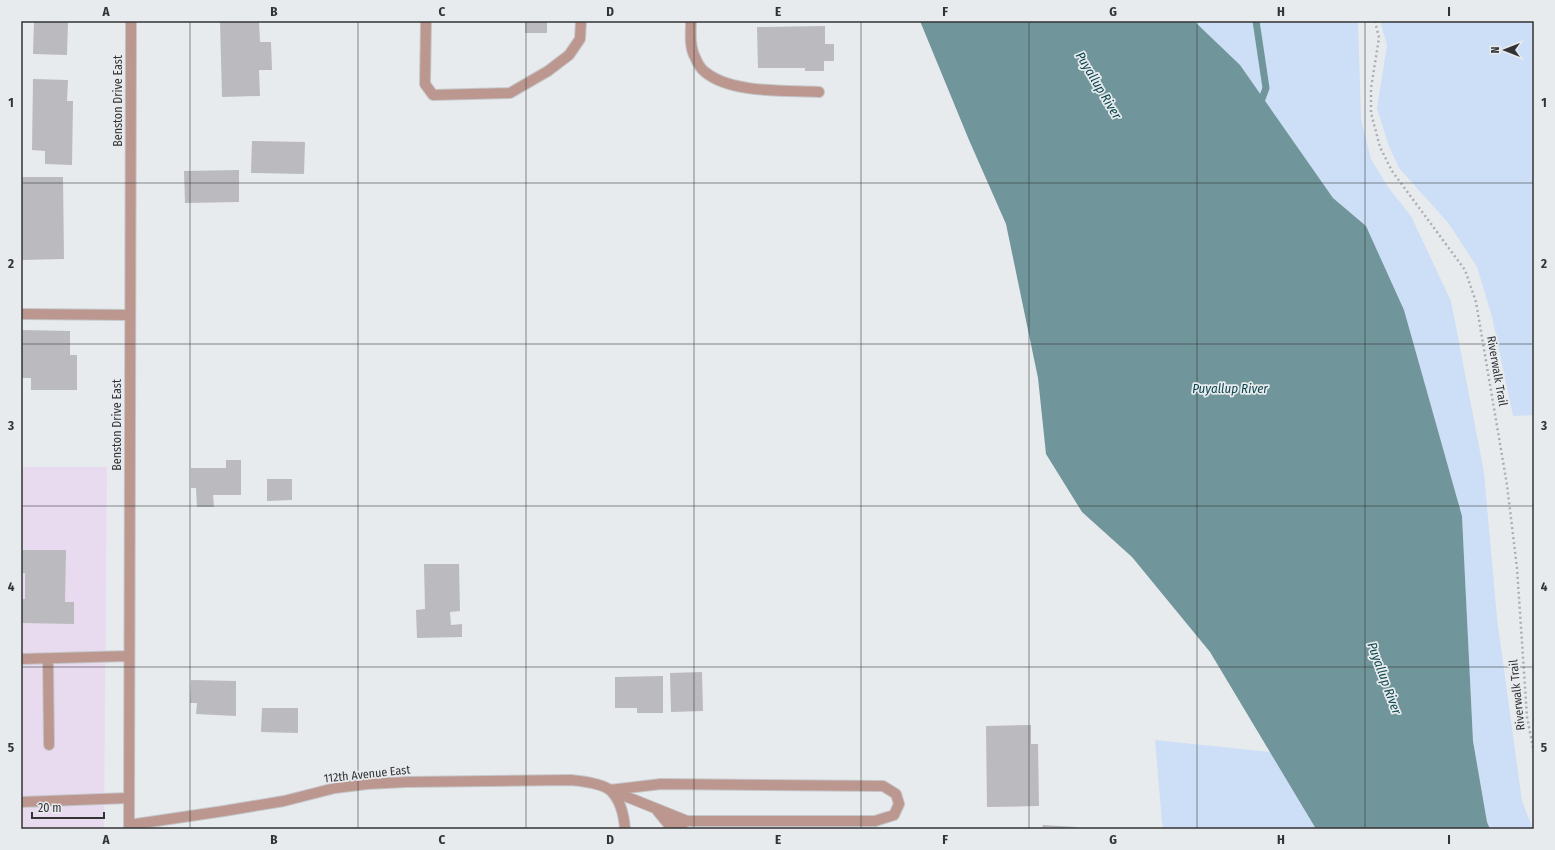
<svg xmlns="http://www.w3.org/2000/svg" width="1555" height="850" viewBox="0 0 1555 850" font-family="'Fira Sans Condensed',sans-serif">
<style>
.industrial{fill:#e8dbef}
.green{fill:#cddff6}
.water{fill:#70959a}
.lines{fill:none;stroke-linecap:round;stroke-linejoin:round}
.stream{stroke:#70959a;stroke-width:7}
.building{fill:#bbbabe}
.minor-casing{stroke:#c4c6c9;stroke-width:12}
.path{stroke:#abaeb0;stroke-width:2.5;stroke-dasharray:2 3;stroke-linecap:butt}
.minor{stroke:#bc978f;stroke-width:10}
.grid{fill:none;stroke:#323335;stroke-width:1;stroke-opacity:0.55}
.labels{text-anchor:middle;stroke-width:3.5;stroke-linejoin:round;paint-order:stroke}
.street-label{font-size:12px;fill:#323335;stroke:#e8ebee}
.water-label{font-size:13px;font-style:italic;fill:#0a464d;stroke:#e8ebee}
.neatline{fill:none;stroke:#323335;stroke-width:1.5}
.grid-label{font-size:13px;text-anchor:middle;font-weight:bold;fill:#323335}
</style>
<rect width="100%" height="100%" fill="#e8ebee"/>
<path class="industrial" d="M 21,467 L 107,467 L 104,829 L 21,829 Z"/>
<path class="green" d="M 1194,21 L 1358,21 L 1361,119 L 1371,159 L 1388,187 L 1411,216 L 1451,301 L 1484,472 L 1497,618 L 1522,801 L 1533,829 L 1490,829 L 1487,822 L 1473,741 L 1462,516 L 1404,310 L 1366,226 L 1333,198 L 1243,70 Z
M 1380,21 L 1534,21 L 1534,415 L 1513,416 L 1492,317 L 1477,267 L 1449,224 L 1399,168 L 1388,144 L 1377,108 L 1387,45 Z
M 1155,740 L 1270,752 L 1316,829 L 1164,829 L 1162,823 Z"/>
<path class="water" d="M 920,21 L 1194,21 L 1240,65 L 1333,198 L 1366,226 L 1404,310 L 1462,516 L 1473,741 L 1487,822 L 1490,829 L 1316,829 L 1210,652 L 1132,557 L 1082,512 L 1046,454 L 1038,378 L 1006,224 L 969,140 Z"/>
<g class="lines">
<path class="stream" d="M 1256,21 L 1266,88 L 1259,107"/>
</g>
<path class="building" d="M 34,21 L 68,21 L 67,55 L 33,54 Z
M 220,21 L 259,21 L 260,42 L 271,42 L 272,70 L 259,70 L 260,96 L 222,97 Z
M 525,21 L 547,21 L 547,33 L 525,33 Z
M 825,26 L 825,44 L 834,44 L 834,61 L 824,61 L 824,71 L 805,71 L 805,68 L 758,68 L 757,27 Z
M 33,79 L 68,80 L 67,101 L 73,101 L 72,165 L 45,164 L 45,151 L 32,150 Z
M 252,141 L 305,142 L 304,174 L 251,173 Z
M 239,170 L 239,202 L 185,203 L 184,171 Z
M 21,177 L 63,177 L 64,259 L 21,260 Z
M 22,330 L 70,331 L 70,355 L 77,355 L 77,390 L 31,390 L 31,378 L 21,378 Z
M 226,460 L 241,460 L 241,495 L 213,495 L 214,507 L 197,507 L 196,488 L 191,488 L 191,468 L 226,468 Z
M 267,479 L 292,479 L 292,500 L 267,501 Z
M 21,550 L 66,550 L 65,602 L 74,602 L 74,624 L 21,623 L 21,599 L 25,599 L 25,573 L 21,573 Z
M 424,564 L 459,564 L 460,611 L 450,612 L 451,625 L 462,624 L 462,637 L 417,638 L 416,610 L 425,609 Z
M 702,672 L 703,711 L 671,712 L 670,673 Z
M 663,676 L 663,713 L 637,713 L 637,708 L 615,708 L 615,677 Z
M 191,680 L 236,681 L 236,716 L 196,714 L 197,703 L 190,703 Z
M 262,708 L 298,708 L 298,733 L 261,732 Z
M 1031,725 L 1031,744 L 1038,744 L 1039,806 L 987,807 L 986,726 Z
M 1043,825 L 1076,827 L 1076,829 L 1042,829 Z"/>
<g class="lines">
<g class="minor-casing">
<path id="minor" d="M 426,21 L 425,84 L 433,95 L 510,93 L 548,71 L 569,55 L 580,39 L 581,21
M 691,21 C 691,32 689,47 695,57 C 697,62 701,69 705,72 C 732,94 786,90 819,92
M 21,314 L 130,315
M 21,659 L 129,656
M 48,659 L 49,745
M 661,784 L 883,786 L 896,794 L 899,804 L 894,815 L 875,821 L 687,821 L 610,790 Z
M 21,802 L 129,798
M 656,809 L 669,825 L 683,829
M 129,825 L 224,811 L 284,801 L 335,788 L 367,784 L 407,782 L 571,780 C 581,781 604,784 611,791 C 621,801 624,816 625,829
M 129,829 L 131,21"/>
</g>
<path class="path" d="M 1375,21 L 1379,38 L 1371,88 L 1371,113 L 1380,147 L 1392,171 L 1465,270 L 1476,302 L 1507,485 L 1517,568 L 1527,717 L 1534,753"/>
<use href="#minor" class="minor"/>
</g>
<path class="grid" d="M 190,21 L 190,829M 358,21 L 358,829M 526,21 L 526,829M 694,21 L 694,829M 861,21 L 861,829M 1029,21 L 1029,829M 1197,21 L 1197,829M 1365,21 L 1365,829M 21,183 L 1534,183M 21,344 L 1534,344M 21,506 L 1534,506M 21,667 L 1534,667"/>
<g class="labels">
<g class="street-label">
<text transform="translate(118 101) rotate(-90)" y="4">Benston Drive East</text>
<text transform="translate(1497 371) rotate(80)" y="4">Riverwalk Trail</text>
<text transform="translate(117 425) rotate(-90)" y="4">Benston Drive East</text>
<text transform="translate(1517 695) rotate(-96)" y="4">Riverwalk Trail</text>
<text transform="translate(367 774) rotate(-6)" y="4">112th Avenue East</text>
</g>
<g class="water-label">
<text transform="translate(1099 85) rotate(59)" y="5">Puyallup River</text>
<text x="1230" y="393">Puyallup River</text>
<text transform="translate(1385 678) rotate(70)" y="5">Puyallup River</text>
</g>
</g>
<rect width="1555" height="850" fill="none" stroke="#e8ebee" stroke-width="44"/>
<g transform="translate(1505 50) rotate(270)" stroke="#e8ebee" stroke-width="3" paint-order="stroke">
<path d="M0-3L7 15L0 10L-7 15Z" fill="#323335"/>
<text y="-6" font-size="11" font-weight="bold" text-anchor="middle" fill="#323335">N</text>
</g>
<path d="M32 812v6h72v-6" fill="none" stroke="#323335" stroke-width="2"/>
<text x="38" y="812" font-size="12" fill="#323335" stroke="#e8ebee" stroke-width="3" paint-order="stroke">20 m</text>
<rect x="22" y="22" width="1511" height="806" class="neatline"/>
<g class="grid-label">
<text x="106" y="16">A</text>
<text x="274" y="16">B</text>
<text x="442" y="16">C</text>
<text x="610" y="16">D</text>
<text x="778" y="16">E</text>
<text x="945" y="16">F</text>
<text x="1113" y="16">G</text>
<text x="1281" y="16">H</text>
<text x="1449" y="16">I</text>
<text x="11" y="107">1</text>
<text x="1544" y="107">1</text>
<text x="11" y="268">2</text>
<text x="1544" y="268">2</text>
<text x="11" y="430">3</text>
<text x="1544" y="430">3</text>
<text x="11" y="591">4</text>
<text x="1544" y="591">4</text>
<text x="11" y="752">5</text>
<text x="1544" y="752">5</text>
<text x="106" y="844">A</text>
<text x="274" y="844">B</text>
<text x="442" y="844">C</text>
<text x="610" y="844">D</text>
<text x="778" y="844">E</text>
<text x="945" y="844">F</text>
<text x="1113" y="844">G</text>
<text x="1281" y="844">H</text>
<text x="1449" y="844">I</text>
</g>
</svg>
